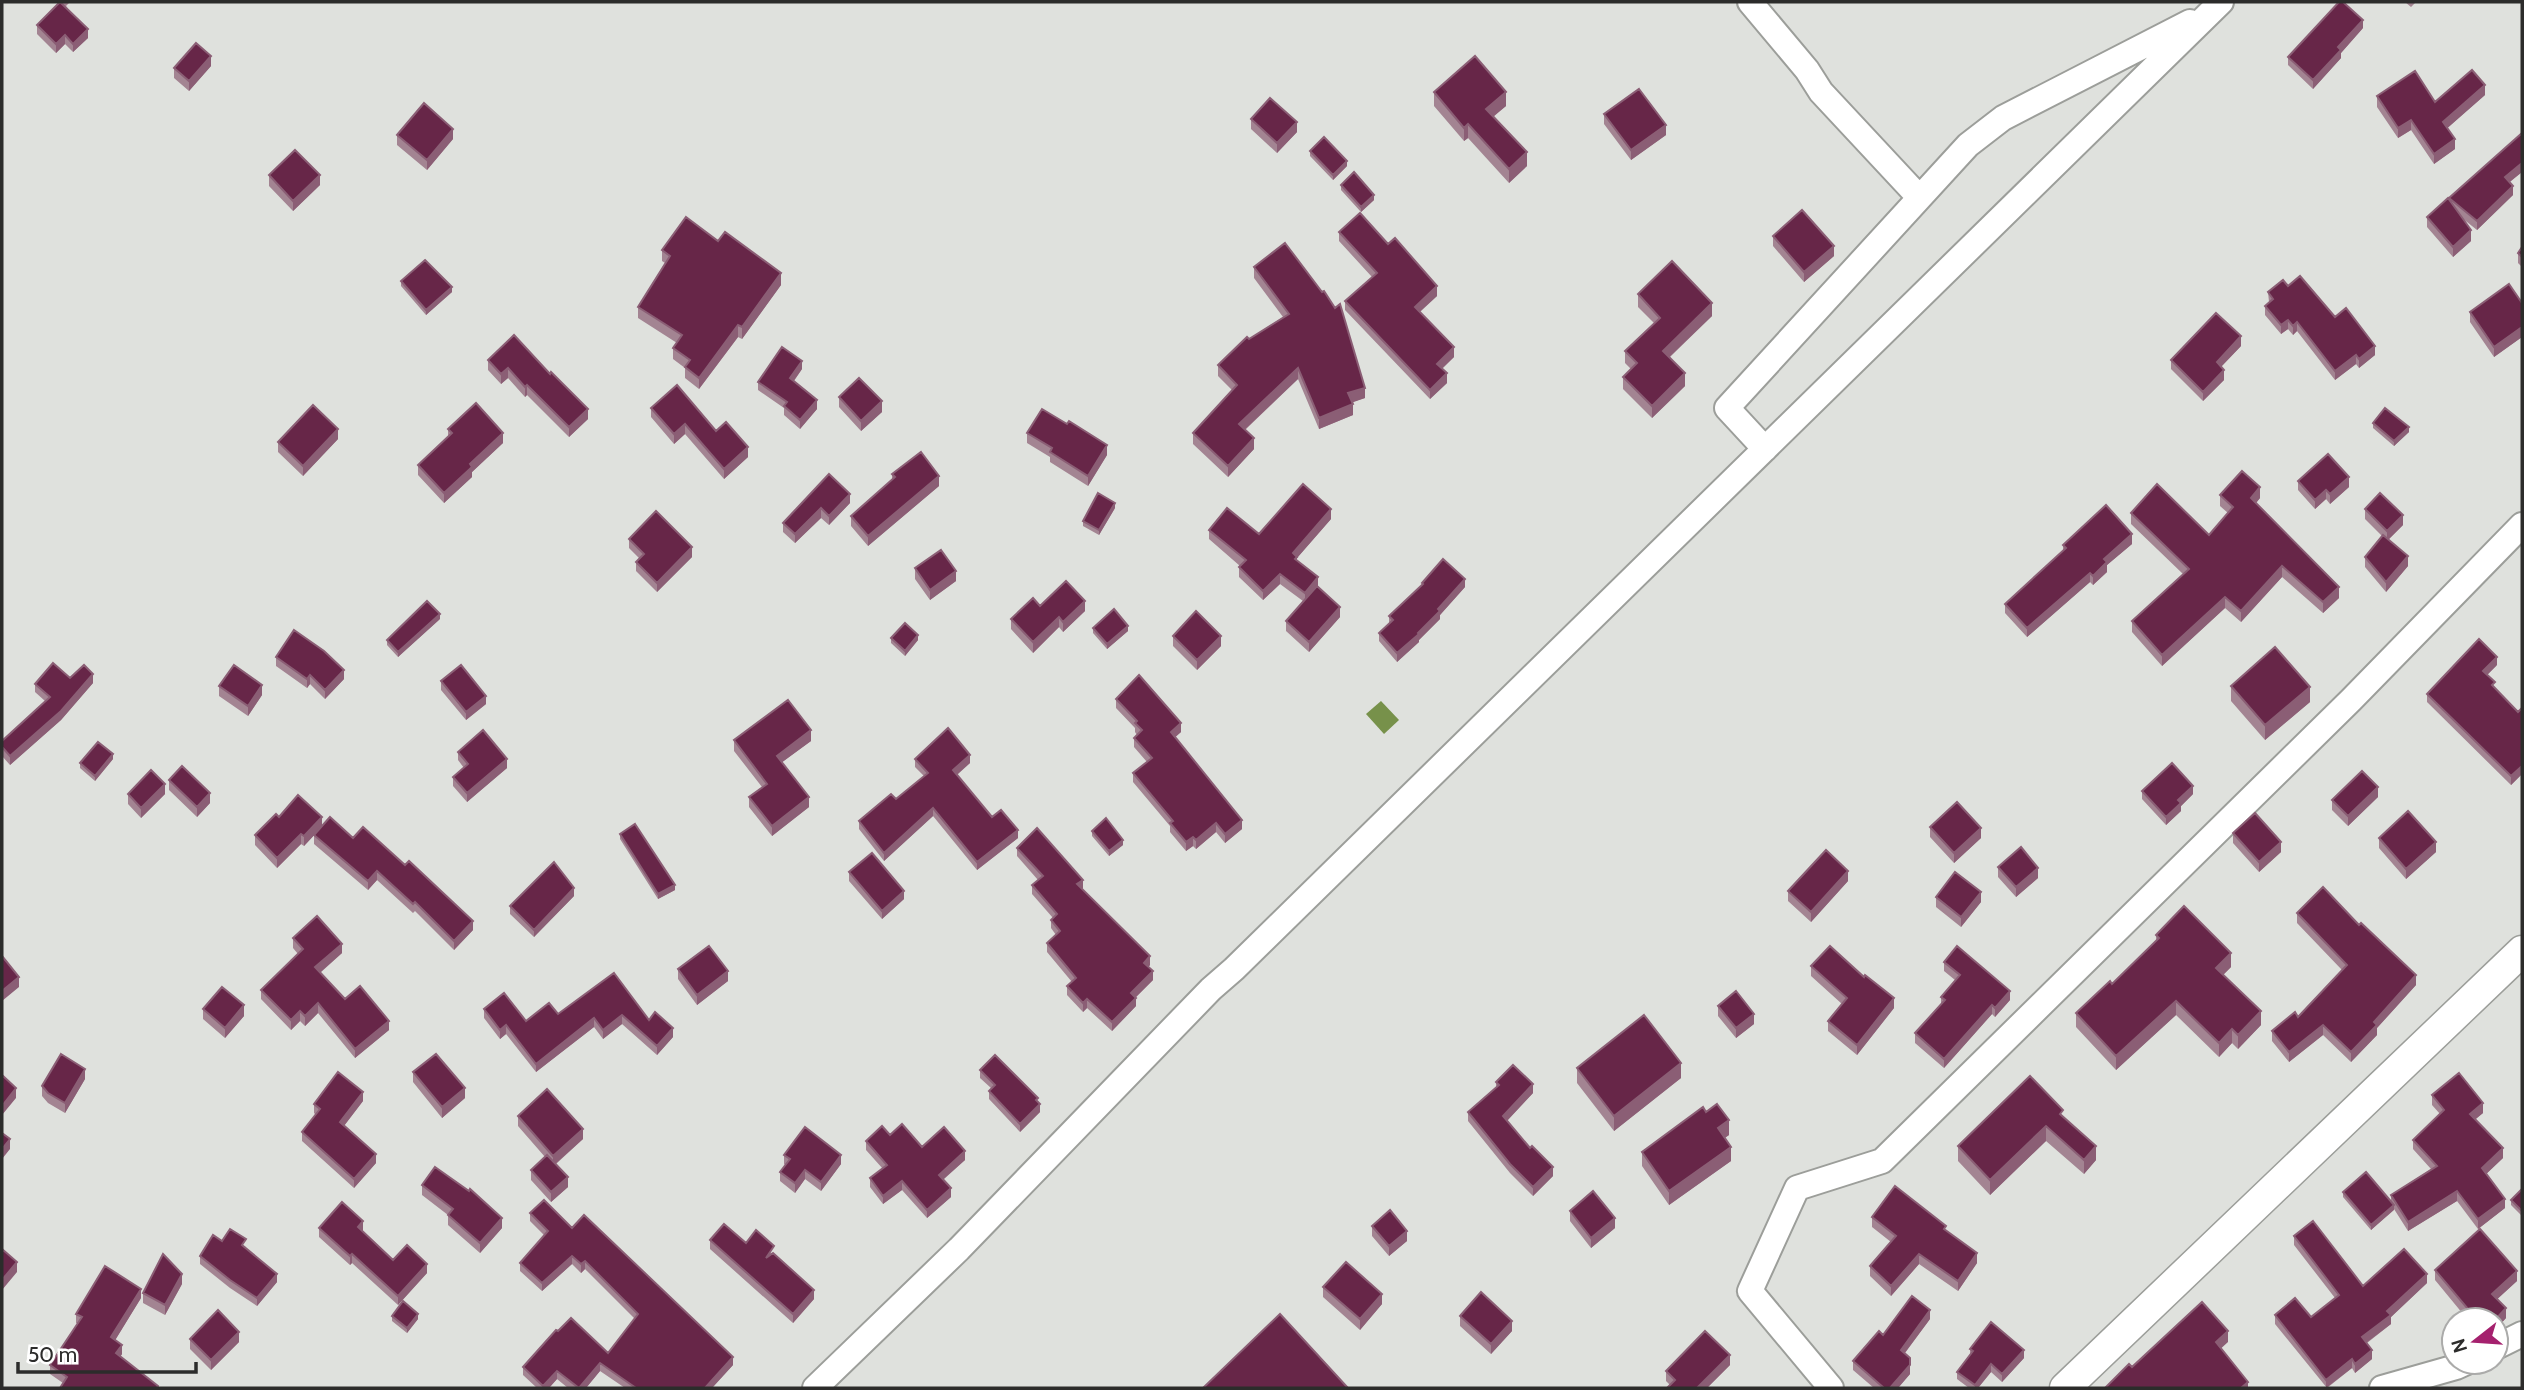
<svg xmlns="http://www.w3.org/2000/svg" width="2524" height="1390" viewBox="0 0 2524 1390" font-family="Cabin,sans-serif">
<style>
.water{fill:#77914a}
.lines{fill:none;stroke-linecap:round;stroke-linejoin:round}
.minor-casing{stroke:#9c9e9a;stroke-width:28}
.tertiary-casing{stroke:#9c9e9a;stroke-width:33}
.minor{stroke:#fff;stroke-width:24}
.tertiary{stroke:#fff;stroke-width:30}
.wall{fill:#a38492}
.shaded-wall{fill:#8b5e75}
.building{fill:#672648;stroke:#8b5e75;stroke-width:2}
</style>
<rect width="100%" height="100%" fill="#dfe1dd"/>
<path class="water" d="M 1381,701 L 1399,720 L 1384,734 L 1366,714 Z"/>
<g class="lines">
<g class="minor-casing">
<path id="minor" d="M 1750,2 L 1807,70 L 1821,92 L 1918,196
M 1765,449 L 1727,408 L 1968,145 L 2003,118 L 2190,22
M 2496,1347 L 2522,1334
M 815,1388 L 959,1249 L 1211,989 L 1234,969 L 2221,2
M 1831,1388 L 1750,1291 L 1797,1188 L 1882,1161 L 2351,700 L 2522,525
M 2382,1388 L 2456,1367 L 2467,1362"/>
</g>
<g class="tertiary-casing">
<path id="tertiary" d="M 2065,1388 L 2522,951"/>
</g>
<use href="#minor" class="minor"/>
<use href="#tertiary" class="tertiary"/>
</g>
<path class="wall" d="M 59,2 L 70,2 L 66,6 L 88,38 L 73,52 L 65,44 L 56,53 L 37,34 L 37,25 Z
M 2405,2 L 2416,2 L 2411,7 Z
M 2363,28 L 2341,53 L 2341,58 L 2313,89 L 2288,65 L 2288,57 Z
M 211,66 L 189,91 L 174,78 L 174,68 Z
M 1434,92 L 1506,106 L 1493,116 L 1527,166 L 1509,183 L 1468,138 L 1464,141 L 1434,106 Z
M 2485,95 L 2447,128 L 2455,149 L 2434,164 L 2411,130 L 2398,138 L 2377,107 L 2377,96 L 2435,102 Z
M 1604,114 L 1666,135 L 1631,160 L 1604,124 Z
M 1251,119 L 1297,132 L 1277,153 L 1251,129 Z
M 2522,133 L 2522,172 L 2509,182 L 2513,195 L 2477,230 L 2462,218 L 2471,241 L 2453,257 L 2427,227 L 2427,217 L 2449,199 Z
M 397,135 L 453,139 L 427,170 L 397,145 Z
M 1310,151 L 1347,166 L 1333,180 L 1310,156 Z
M 269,175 L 320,185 L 293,211 L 269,186 Z
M 1341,185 L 1374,200 L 1361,212 L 1341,190 Z
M 1339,232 L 1388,244 L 1437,296 L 1420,312 L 1454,357 L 1442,369 L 1447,383 L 1430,399 L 1345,310 L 1345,301 L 1372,277 L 1339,241 Z
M 1773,236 L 1834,256 L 1804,282 L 1773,246 Z
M 718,241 L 781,285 L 742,339 L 738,337 L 699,389 L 685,378 L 685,368 L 673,359 L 673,348 L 677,343 L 638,318 L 638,307 L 665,263 L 662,261 L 662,250 Z
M 2522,247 L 2522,267 L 2518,263 L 2518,253 Z
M 1254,267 L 1365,398 L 1352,402 L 1353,415 L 1319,429 L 1298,379 L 1245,430 L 1254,449 L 1228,477 L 1193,444 L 1193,433 L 1232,390 L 1218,376 L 1218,365 L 1249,339 L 1283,317 L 1254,278 Z
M 401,281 L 452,292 L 426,315 L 401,286 Z
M 2288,286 L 2335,317 L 2375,355 L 2359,368 L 2356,364 L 2335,380 L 2297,331 L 2293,335 L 2288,329 L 2281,334 L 2265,315 L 2265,306 L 2269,302 L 2268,292 Z
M 1638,294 L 1712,316 L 1670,357 L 1685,386 L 1652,418 L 1623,389 L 1623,377 L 1631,369 L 1625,363 L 1625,351 L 1654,323 L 1638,307 Z
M 2522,303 L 2522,337 L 2494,357 L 2470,322 L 2470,312 Z
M 514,335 L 588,419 L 569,437 L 527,395 L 525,397 L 508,378 L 501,384 L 488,370 L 488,360 Z
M 2241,346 L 2221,367 L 2224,380 L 2203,401 L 2171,369 L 2171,360 Z
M 802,369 L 794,381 L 817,409 L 800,429 L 784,415 L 784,408 L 758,390 L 758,382 Z
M 839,397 L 882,412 L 861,431 L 839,407 Z
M 651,408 L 716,431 L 748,457 L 724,479 L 685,434 L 674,444 L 651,417 Z
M 2373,423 L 2409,432 L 2394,446 L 2373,428 Z
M 448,429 L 503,443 L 472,472 L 472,477 L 444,503 L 418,475 L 418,465 L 448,436 Z
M 1027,433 L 1107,455 L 1088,486 L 1050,462 L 1050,457 L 1027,443 Z
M 338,439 L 303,476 L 278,452 L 278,442 Z
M 829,474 L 850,503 L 829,525 L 821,518 L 795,543 L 783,532 L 783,523 Z
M 892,474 L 939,486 L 868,546 L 851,526 L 851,516 L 892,480 Z
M 2298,481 L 2349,487 L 2330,504 L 2326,499 L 2315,509 L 2298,490 Z
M 2220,495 L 2260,498 L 2256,503 L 2339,598 L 2323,613 L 2282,577 L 2241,622 L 2225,608 L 2162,666 L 2132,632 L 2132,621 L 2183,574 L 2131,524 L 2131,513 L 2209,535 L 2228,513 L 2220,506 Z
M 1115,508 L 1099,535 L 1083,526 L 1083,521 Z
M 2365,509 L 2403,525 L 2388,540 L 2408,566 L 2386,592 L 2365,567 L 2365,557 L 2382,536 L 2365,519 Z
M 1331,519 L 1297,558 L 1297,561 L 1340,617 L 1309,652 L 1286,631 L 1286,621 L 1303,601 L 1280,584 L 1263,600 L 1239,577 L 1239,567 L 1240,566 L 1209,539 L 1209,530 L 1259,534 Z
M 629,539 L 692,557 L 657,592 L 636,571 L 636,562 L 639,558 L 629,548 Z
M 2132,544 L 2107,565 L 2107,572 L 2093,585 L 2090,582 L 2027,637 L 2005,613 L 2005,604 L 2063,551 L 2063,545 Z
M 915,568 L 956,581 L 930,600 L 915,579 Z
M 1422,583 L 1465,587 L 1440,615 L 1440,619 L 1419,640 L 1419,642 L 1397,662 L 1379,641 L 1379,633 L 1389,624 L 1389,616 L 1422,586 Z
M 1040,606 L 1085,611 L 1063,632 L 1059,627 L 1033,653 L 1011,629 L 1011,619 Z
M 440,619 L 398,657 L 387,645 L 387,640 Z
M 1093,628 L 1128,631 L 1107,649 L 1093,633 Z
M 1173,636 L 1221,646 L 1197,670 L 1173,646 Z
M 891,638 L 918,640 L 905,656 L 891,643 Z
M 276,657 L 344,679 L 325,699 L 310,684 L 307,688 L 276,666 Z
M 2497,665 L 2487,675 L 2495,688 L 2518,712 L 2522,708 L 2522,774 L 2511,785 L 2427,702 L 2427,694 Z
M 70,678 L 93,683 L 61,720 L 10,765 L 2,756 L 2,741 L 45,701 L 35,692 L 35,684 Z
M 441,681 L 486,704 L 466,720 L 441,690 Z
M 219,686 L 262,695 L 248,716 L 219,696 Z
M 2231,686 L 2310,702 L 2265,740 L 2231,701 Z
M 1116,699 L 1181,732 L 1175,737 L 1242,829 L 1225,843 L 1216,832 L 1196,849 L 1193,846 L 1186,851 L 1170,832 L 1170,826 L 1133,782 L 1133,773 L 1147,762 L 1134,747 L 1134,738 L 1137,735 L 1135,732 L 1135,728 L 1116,708 Z
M 734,740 L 811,741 L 782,762 L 809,807 L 772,836 L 749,807 L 749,797 L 762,787 L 734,751 Z
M 458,752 L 507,768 L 467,802 L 453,786 L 453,777 L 464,768 L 458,760 Z
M 113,759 L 95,781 L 80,768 L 80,763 Z
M 915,759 L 970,763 L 957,775 L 992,817 L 1018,838 L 977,870 L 933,816 L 884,861 L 859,829 L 859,821 L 896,799 L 924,776 L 915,767 Z
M 169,780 L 210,803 L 197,817 L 169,790 Z
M 2142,791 L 2193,794 L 2181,806 L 2181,811 L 2166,825 L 2142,799 Z
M 128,794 L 165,794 L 141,818 L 128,804 Z
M 2378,797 L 2348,826 L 2332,810 L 2332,800 Z
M 279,817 L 322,826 L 353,838 L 473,930 L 454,950 L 415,911 L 413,913 L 377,880 L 368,890 L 314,844 L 314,835 L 304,846 L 301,844 L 277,868 L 255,845 L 255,835 Z
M 1930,827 L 1981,838 L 1954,863 L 1930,837 Z
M 1092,831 L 1123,845 L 1109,856 L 1092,836 Z
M 2233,833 L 2281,852 L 2259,872 L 2233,843 Z
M 620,834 L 675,890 L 658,899 L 620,839 Z
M 2379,838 L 2436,852 L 2406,879 L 2379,848 Z
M 1017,848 L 1083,888 L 1082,889 L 1150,965 L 1148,967 L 1153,980 L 1136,997 L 1136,1006 L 1112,1031 L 1087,1008 L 1083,1012 L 1067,995 L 1067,986 L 1072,982 L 1047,952 L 1047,943 L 1056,935 L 1051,928 L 1051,920 L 1053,918 L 1032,894 L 1032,885 L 1038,880 L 1017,856 Z
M 1998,867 L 2038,878 L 2016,897 L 1998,877 Z
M 849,872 L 904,899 L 882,919 L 849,881 Z
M 1848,881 L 1811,922 L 1788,901 L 1788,891 Z
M 574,896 L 534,937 L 510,914 L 510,906 Z
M 1936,897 L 1981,902 L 1961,927 L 1936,907 Z
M 2297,913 L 2416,985 L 2377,1028 L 2377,1035 L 2351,1062 L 2323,1035 L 2289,1062 L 2272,1041 L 2272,1031 L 2298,1017 L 2342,970 L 2297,923 Z
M 2156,935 L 2231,967 L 2223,975 L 2261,1025 L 2238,1049 L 2232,1043 L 2219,1057 L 2176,1015 L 2116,1070 L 2076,1027 L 2076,1013 L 2112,984 L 2156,941 Z
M 293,938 L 342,953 L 320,973 L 345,999 L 389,1030 L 355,1058 L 318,1013 L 305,1026 L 300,1021 L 291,1030 L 261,999 L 261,990 L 298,954 L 293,948 Z
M 1944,962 L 2010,1000 L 1995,1017 L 1992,1014 L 1944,1068 L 1915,1043 L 1915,1033 L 1941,1004 L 1941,997 L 1955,980 L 1944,971 Z
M 1811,966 L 1894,1008 L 1857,1055 L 1828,1031 L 1828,1021 L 1842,1004 L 1811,976 Z
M 678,969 L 728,981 L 697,1005 L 678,979 Z
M 614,973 L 649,1020 L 673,1037 L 657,1055 L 622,1024 L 603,1039 L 594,1027 L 536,1072 L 506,1034 L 500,1039 L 484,1018 L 484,1009 L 526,1021 L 558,1014 Z
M 1718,1006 L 1754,1024 L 1736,1038 L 1718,1016 Z
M 203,1009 L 244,1016 L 225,1038 L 203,1019 Z
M 1577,1068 L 1681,1078 L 1614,1131 L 1577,1083 Z
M 980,1070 L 1040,1112 L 1020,1132 L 989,1099 L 989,1091 L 991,1088 L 980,1078 Z
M 413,1072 L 465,1098 L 442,1118 L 413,1082 Z
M 85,1079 L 65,1113 L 48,1103 L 42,1096 L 42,1086 Z
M 1496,1082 L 1533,1093 L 1507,1121 L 1553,1176 L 1533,1196 L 1510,1173 L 1468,1121 L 1468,1112 L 1496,1088 Z
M 2432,1095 L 2483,1113 L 2475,1119 L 2503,1158 L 2486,1174 L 2505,1208 L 2478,1229 L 2457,1201 L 2408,1231 L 2394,1209 L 2371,1230 L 2343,1197 L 2343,1192 L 2391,1202 L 2391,1195 L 2431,1169 L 2413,1149 L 2413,1140 L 2440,1114 L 2432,1105 Z
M 363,1101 L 344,1126 L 376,1163 L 354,1188 L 302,1141 L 302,1132 L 316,1115 L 314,1113 L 314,1104 Z
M 1706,1112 L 1729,1135 L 1724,1138 L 1731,1161 L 1669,1205 L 1642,1166 L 1642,1152 Z
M 518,1116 L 583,1139 L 556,1164 L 568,1187 L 551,1202 L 531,1180 L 531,1170 L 545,1157 L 518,1126 Z
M 2063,1117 L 2096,1160 L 2084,1174 L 2046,1141 L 1990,1195 L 1958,1161 L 1958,1146 Z
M 890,1135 L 922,1147 L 965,1160 L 943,1180 L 951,1197 L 927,1218 L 902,1190 L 883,1204 L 870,1187 L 870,1178 L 883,1169 L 866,1150 L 866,1141 Z
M 784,1155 L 841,1164 L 821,1191 L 805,1179 L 795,1193 L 780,1181 L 780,1172 L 785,1165 L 784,1164 Z
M 422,1185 L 502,1228 L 480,1253 L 448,1225 L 448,1215 L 422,1195 Z
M 2522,1189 L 2522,1216 L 2511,1205 L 2511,1200 Z
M 1570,1211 L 1615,1228 L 1591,1248 L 1570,1221 Z
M 530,1213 L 572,1228 L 733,1365 L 712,1388 L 625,1388 L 600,1371 L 586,1388 L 568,1388 L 557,1379 L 549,1388 L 537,1388 L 523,1375 L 523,1367 L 558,1331 L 608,1353 L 635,1319 L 585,1269 L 581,1273 L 572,1264 L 542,1291 L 520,1271 L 520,1263 L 545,1236 L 530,1221 Z
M 1872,1217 L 1946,1231 L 1977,1263 L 1958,1291 L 1919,1264 L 1891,1296 L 1870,1276 L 1870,1266 L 1891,1242 L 1872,1227 Z
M 1372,1226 L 1407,1241 L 1389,1256 L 1372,1236 Z
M 319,1228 L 363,1231 L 393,1260 L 427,1273 L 398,1305 L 352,1263 L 350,1265 L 319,1237 Z
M 2294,1236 L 2363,1286 L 2427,1283 L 2391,1317 L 2391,1324 L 2367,1343 L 2372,1359 L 2355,1373 L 2352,1368 L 2327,1388 L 2275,1324 L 2275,1315 L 2311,1317 L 2335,1298 L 2294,1245 Z
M 710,1240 L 746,1243 L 774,1254 L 814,1299 L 793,1323 L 710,1249 Z
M 222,1241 L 246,1247 L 246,1248 L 277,1282 L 257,1306 L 230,1288 L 200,1264 L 200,1256 Z
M 2435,1270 L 2517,1281 L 2497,1299 L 2506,1318 L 2496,1329 L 2496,1320 L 2460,1320 L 2460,1317 L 2463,1314 L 2435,1280 Z
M 182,1284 L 165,1315 L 143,1303 L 143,1293 Z
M 1323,1287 L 1382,1304 L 1360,1330 L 1323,1297 Z
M 141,1298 L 115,1340 L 122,1354 L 120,1357 L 158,1388 L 63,1383 L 50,1374 L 50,1365 L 78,1324 L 76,1323 L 76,1314 Z
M 392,1316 L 418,1319 L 407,1333 L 392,1321 Z
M 1460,1316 L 1512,1331 L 1491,1354 L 1460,1326 Z
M 1930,1319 L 1905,1353 L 1910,1374 L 1898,1388 L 1874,1388 L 1853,1370 L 1853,1361 L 1883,1335 Z
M 190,1339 L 239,1342 L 211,1370 L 190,1349 Z
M 1970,1349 L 2024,1358 L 2002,1382 L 1991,1372 L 1978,1388 L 1969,1388 L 1957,1379 L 1957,1372 L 1970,1356 Z
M 1730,1365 L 1707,1388 L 1667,1388 L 1670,1385 L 1666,1381 L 1666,1371 Z"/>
<path class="shaded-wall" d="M 2363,20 L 2363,28 L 2341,53 L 2341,58 L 2313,89 L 2313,80 L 2338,47 Z
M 88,29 L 88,38 L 73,52 L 73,44 Z
M 65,35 L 65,44 L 56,53 L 56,44 Z
M 211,56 L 211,66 L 189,91 L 189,81 Z
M 2485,85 L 2485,95 L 2443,132 L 2443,122 Z
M 1506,92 L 1506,106 L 1486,123 L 1486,109 Z
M 2411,120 L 2411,130 L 2398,138 L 2398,128 Z
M 1297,122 L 1297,132 L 1277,153 L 1277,143 Z
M 1468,124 L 1468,138 L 1464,141 L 1464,128 Z
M 1666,125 L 1666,135 L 1631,160 L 1631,150 Z
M 453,129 L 453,139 L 427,170 L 427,160 Z
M 2455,139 L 2455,149 L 2434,164 L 2434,154 Z
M 1527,152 L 1527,166 L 1509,183 L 1509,169 Z
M 1347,161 L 1347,166 L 1333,180 L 1333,175 Z
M 2522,163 L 2522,172 L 2505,186 L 2505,177 Z
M 320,175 L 320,185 L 293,211 L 293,201 Z
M 2513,186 L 2513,195 L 2477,230 L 2477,221 Z
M 1374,195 L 1374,200 L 1361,212 L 1361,207 Z
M 2471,230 L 2471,241 L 2453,257 L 2453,247 Z
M 1834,246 L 1834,256 L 1804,282 L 1804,272 Z
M 781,273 L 781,285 L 742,339 L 742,327 Z
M 1437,286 L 1437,296 L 1415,316 L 1415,307 Z
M 452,287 L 452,292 L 426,315 L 426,310 Z
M 1712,303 L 1712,316 L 1663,363 L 1663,351 Z
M 2288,320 L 2288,329 L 2281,334 L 2281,325 Z
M 2297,322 L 2297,331 L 2293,335 L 2293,326 Z
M 738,325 L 738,337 L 699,389 L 699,378 Z
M 2522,327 L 2522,337 L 2494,357 L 2494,347 Z
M 2241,336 L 2241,346 L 2217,371 L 2217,362 Z
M 2375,346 L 2375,355 L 2359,368 L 2359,359 Z
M 1454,347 L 1454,357 L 1437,373 L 1437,364 Z
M 2356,355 L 2356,364 L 2335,380 L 2335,371 Z
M 802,361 L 802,369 L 790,386 L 790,378 Z
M 508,368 L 508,378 L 501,384 L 501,374 Z
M 1298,368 L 1298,379 L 1239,435 L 1239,424 Z
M 2224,370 L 2224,380 L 2203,401 L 2203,392 Z
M 1447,373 L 1447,383 L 1430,399 L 1430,390 Z
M 1685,373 L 1685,386 L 1652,418 L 1652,406 Z
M 527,385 L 527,395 L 525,397 L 525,387 Z
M 1365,388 L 1365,398 L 1348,404 L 1348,393 Z
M 817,400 L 817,409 L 800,429 L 800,420 Z
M 882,401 L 882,412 L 861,431 L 861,421 Z
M 1353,404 L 1353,415 L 1319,429 L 1319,418 Z
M 588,409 L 588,419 L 569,437 L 569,427 Z
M 685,424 L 685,434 L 674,444 L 674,434 Z
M 2409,427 L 2409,432 L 2394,446 L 2394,441 Z
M 338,429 L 338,439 L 303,476 L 303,466 Z
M 503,433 L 503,443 L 472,472 L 472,477 L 444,503 L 444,493 L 470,464 Z
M 1254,438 L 1254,449 L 1228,477 L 1228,466 Z
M 1107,445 L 1107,455 L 1088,486 L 1088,476 Z
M 748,447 L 748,457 L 724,479 L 724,469 Z
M 939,476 L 939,486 L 868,546 L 868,536 Z
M 2349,477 L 2349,487 L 2330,504 L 2330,494 Z
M 2260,487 L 2260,498 L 2251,509 L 2251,498 Z
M 2326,490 L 2326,499 L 2315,509 L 2315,500 Z
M 850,494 L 850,503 L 829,525 L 829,516 Z
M 1115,503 L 1115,508 L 1099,535 L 1099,530 Z
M 821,508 L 821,518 L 795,543 L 795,534 Z
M 1331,509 L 1331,519 L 1297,558 L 1297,566 L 1293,553 Z
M 2403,515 L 2403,525 L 2387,541 L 2387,531 Z
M 2132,534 L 2132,544 L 2107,565 L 2107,572 L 2093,585 L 2093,576 L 2104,559 Z
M 692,547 L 692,557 L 657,592 L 657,583 Z
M 2408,556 L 2408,566 L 2386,592 L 2386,582 Z
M 2282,566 L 2282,577 L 2241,622 L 2241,611 Z
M 956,571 L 956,581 L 930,600 L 930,590 Z
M 2090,573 L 2090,582 L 2027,637 L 2027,628 Z
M 1280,574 L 1280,584 L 1263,600 L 1263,591 Z
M 1318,577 L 1318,587 L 1305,603 L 1305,593 Z
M 1465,579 L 1465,587 L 1440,615 L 1440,619 L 1419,640 L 1419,642 L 1397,662 L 1397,653 L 1418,633 Z
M 2339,587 L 2339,598 L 2323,613 L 2323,602 Z
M 2225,597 L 2225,608 L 2162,666 L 2162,655 Z
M 1085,601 L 1085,611 L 1063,632 L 1063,622 Z
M 1340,607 L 1340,617 L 1309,652 L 1309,642 Z
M 440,614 L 440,619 L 398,657 L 398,652 Z
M 1059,617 L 1059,627 L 1033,653 L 1033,642 Z
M 1128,626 L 1128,631 L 1107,649 L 1107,644 Z
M 918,635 L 918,640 L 905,656 L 905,651 Z
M 1221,636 L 1221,646 L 1197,670 L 1197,660 Z
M 2497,657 L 2497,665 L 2483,679 L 2483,671 Z
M 344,670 L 344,679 L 325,699 L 325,690 Z
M 93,674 L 93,683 L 61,720 L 10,765 L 10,756 Z
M 310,675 L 310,684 L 307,688 L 307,679 Z
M 262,685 L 262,695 L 248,716 L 248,706 Z
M 2310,687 L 2310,702 L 2265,740 L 2265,725 Z
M 486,696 L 486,704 L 466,720 L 466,712 Z
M 1181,723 L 1181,732 L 1171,741 L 1171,732 Z
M 811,730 L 811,741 L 777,766 L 777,756 Z
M 113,754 L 113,759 L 95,781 L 95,776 Z
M 970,755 L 970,763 L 953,778 L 953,770 Z
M 507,759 L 507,768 L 467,802 L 467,793 Z
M 2522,766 L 2522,774 L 2511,785 L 2511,776 Z
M 165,784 L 165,794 L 141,818 L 141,808 Z
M 2193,786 L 2193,794 L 2181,806 L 2181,811 L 2166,825 L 2166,817 L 2178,800 Z
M 2378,787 L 2378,797 L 2348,826 L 2348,816 Z
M 210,793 L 210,803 L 197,817 L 197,807 Z
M 809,797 L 809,807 L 772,836 L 772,826 Z
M 933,808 L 933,816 L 884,861 L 884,853 Z
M 322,817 L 322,827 L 304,846 L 304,836 Z
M 1242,820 L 1242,829 L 1225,843 L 1225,834 Z
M 1216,823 L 1216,832 L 1196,849 L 1196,840 Z
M 1981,828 L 1981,838 L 1954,863 L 1954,853 Z
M 1018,830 L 1018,838 L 977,870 L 977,862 Z
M 301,834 L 301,844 L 277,868 L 277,858 Z
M 1193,837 L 1193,846 L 1186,851 L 1186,842 Z
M 1123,840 L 1123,845 L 1109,856 L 1109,851 Z
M 2281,842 L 2281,852 L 2259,872 L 2259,862 Z
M 2436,842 L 2436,852 L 2406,879 L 2406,869 Z
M 2038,868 L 2038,878 L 2016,897 L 2016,887 Z
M 377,871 L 377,880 L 368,890 L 368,881 Z
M 1848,871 L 1848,881 L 1811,922 L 1811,912 Z
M 1083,880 L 1083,888 L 1077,893 L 1077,884 Z
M 675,885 L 675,890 L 658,899 L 658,894 Z
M 574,888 L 574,896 L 534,937 L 534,930 Z
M 904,891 L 904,899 L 882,919 L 882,911 Z
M 1981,892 L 1981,902 L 1961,927 L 1961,917 Z
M 473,921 L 473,930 L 454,950 L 454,941 Z
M 342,944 L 342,953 L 315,977 L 315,967 Z
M 2231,953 L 2231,967 L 2216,982 L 2216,968 Z
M 1150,956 L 1150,965 L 1144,972 L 1144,963 Z
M 728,971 L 728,981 L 697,1005 L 697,995 Z
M 1153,971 L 1153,980 L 1131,1002 L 1131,993 Z
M 2416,975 L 2416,985 L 2377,1028 L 2377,1035 L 2351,1062 L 2351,1052 L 2374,1022 Z
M 19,977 L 19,987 L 2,1001 L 2,991 Z
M 2010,991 L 2010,1000 L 1995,1017 L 1995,1008 Z
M 1136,998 L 1136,1006 L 1112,1031 L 1112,1022 Z
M 1894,998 L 1894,1008 L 1857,1055 L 1857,1045 Z
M 1087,999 L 1087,1008 L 1083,1012 L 1083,1003 Z
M 2176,1001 L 2176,1015 L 2116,1070 L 2116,1056 Z
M 318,1003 L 318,1013 L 305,1026 L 305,1016 Z
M 244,1005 L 244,1016 L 225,1038 L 225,1028 Z
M 1992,1005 L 1992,1014 L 1944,1068 L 1944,1059 Z
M 300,1011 L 300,1021 L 291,1030 L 291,1020 Z
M 2261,1011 L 2261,1025 L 2238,1049 L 2238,1035 Z
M 1754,1014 L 1754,1024 L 1736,1038 L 1736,1028 Z
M 622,1015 L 622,1024 L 603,1039 L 603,1030 Z
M 594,1018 L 594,1027 L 536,1072 L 536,1064 Z
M 389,1021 L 389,1030 L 355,1058 L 355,1049 Z
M 506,1025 L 506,1034 L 500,1039 L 500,1030 Z
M 2323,1025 L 2323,1035 L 2289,1062 L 2289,1052 Z
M 673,1028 L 673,1037 L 657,1055 L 657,1046 Z
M 2232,1029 L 2232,1043 L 2219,1057 L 2219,1043 Z
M 1681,1063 L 1681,1078 L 1614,1131 L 1614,1116 Z
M 85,1069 L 85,1079 L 65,1113 L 65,1103 Z
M 1533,1084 L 1533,1093 L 1503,1125 L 1503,1116 Z
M 16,1088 L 16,1098 L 2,1115 L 2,1106 Z
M 465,1088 L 465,1098 L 442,1118 L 442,1107 Z
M 363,1092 L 363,1101 L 340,1131 L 340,1122 Z
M 2483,1103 L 2483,1113 L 2470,1124 L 2470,1114 Z
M 1040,1104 L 1040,1112 L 1020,1132 L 1020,1124 Z
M 1729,1120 L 1729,1135 L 1718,1143 L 1718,1128 Z
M 2046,1126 L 2046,1141 L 1990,1195 L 1990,1180 Z
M 583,1129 L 583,1139 L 553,1166 L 553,1156 Z
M 10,1139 L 10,1149 L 2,1159 L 2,1149 Z
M 2096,1146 L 2096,1160 L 2084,1174 L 2084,1160 Z
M 1731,1147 L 1731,1161 L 1669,1205 L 1669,1191 Z
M 2503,1148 L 2503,1158 L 2482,1178 L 2482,1168 Z
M 965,1151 L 965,1160 L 939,1183 L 939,1175 Z
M 376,1154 L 376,1163 L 354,1188 L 354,1179 Z
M 841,1155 L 841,1164 L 821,1191 L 821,1182 Z
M 1553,1167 L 1553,1176 L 1533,1196 L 1533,1187 Z
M 805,1170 L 805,1179 L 795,1193 L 795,1183 Z
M 568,1177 L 568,1187 L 551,1202 L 551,1192 Z
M 902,1181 L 902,1190 L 883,1204 L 883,1196 Z
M 951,1188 L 951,1197 L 927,1218 L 927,1210 Z
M 2457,1191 L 2457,1201 L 2408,1231 L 2408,1222 Z
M 2505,1199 L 2505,1208 L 2478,1229 L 2478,1219 Z
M 2394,1205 L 2394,1210 L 2371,1230 L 2371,1225 Z
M 502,1218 L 502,1228 L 480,1253 L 480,1243 Z
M 1615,1218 L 1615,1228 L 1591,1248 L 1591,1238 Z
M 363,1221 L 363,1231 L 358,1236 L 358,1227 Z
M 1407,1231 L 1407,1241 L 1389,1256 L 1389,1246 Z
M 1977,1253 L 1977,1263 L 1958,1291 L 1958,1281 Z
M 352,1254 L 352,1263 L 350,1265 L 350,1256 Z
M 1919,1254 L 1919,1264 L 1891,1296 L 1891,1286 Z
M 572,1256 L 572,1264 L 542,1291 L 542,1283 Z
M 585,1261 L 585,1269 L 581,1273 L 581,1264 Z
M 17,1262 L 17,1272 L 2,1290 L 2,1280 Z
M 427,1264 L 427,1273 L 398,1305 L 398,1296 Z
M 2517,1271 L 2517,1281 L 2492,1304 L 2492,1294 Z
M 182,1274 L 182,1284 L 165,1315 L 165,1305 Z
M 277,1274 L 277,1282 L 257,1306 L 257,1298 Z
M 2427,1274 L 2427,1283 L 2391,1317 L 2391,1324 L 2362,1346 L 2362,1337 L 2387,1311 Z
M 141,1289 L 141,1298 L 111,1347 L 111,1337 Z
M 814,1290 L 814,1299 L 793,1323 L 793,1314 Z
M 1382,1294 L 1382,1304 L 1360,1330 L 1360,1319 Z
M 2506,1308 L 2506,1318 L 2496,1329 L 2496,1320 L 2495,1320 Z
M 1930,1310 L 1930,1319 L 1901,1358 L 1901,1350 Z
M 418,1314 L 418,1319 L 407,1333 L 407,1328 Z
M 1512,1321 L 1512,1331 L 1491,1354 L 1491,1344 Z
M 2228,1331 L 2228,1342 L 2216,1353 L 2216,1342 Z
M 239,1332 L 239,1342 L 211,1370 L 211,1360 Z
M 122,1345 L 122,1354 L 116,1363 L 116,1353 Z
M 2024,1350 L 2024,1358 L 2002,1382 L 2002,1374 Z
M 2372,1350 L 2372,1359 L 2355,1373 L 2355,1364 Z
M 1730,1355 L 1730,1365 L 1707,1388 L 1697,1388 Z
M 733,1357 L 733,1365 L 712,1388 L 705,1388 Z
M 2352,1359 L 2352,1368 L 2326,1388 L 2326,1380 Z
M 600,1363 L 600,1371 L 586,1388 L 579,1388 Z
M 1991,1364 L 1991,1372 L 1978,1388 L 1975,1388 L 1975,1385 Z
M 1910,1365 L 1910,1374 L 1898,1388 L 1890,1388 Z
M 557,1371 L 557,1379 L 549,1388 L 543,1388 L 543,1386 Z
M 2248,1382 L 2248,1388 L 2241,1388 Z"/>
<path class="building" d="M 60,2 L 88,29 L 73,44 L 65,35 L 56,44 L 37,25 Z
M 2339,2 L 2343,2 L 2363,20 L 2338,47 L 2341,50 L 2313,80 L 2288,57 Z
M 196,43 L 211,56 L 189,81 L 174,68 Z
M 1475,56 L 1506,92 L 1486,109 L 1527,152 L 1509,169 L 1468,124 L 1464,128 L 1434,92 Z
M 2472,70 L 2485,85 L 2443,122 L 2455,139 L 2434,154 L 2411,120 L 2398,128 L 2377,96 L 2415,71 L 2435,102 Z
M 1639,89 L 1666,125 L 1631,150 L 1604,114 Z
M 1270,98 L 1297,122 L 1277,143 L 1251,119 Z
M 424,103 L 453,129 L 427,160 L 397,135 Z
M 2522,133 L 2522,163 L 2505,177 L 2513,186 L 2477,221 L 2449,198 Z
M 1324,137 L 1347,161 L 1333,175 L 1310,151 Z
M 295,150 L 320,175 L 293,201 L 269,175 Z
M 1354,172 L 1374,195 L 1361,207 L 1341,185 Z
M 2448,198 L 2471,230 L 2453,247 L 2427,217 Z
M 1802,210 L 1834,246 L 1804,272 L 1773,236 Z
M 1360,213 L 1388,244 L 1395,238 L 1437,286 L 1415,307 L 1454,347 L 1437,364 L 1447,373 L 1430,390 L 1345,301 L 1377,273 L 1339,232 Z
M 686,217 L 718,241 L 725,232 L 781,273 L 742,327 L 738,325 L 699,378 L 685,367 L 690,360 L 673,348 L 682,335 L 638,307 L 670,256 L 662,250 Z
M 1285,243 L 1322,292 L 1324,291 L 1335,308 L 1340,304 L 1365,388 L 1348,393 L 1353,404 L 1319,418 L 1298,368 L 1239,424 L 1254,438 L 1228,466 L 1193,433 L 1237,385 L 1218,365 L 1247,337 L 1249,339 L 1289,314 L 1254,267 Z
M 2522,247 L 2522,257 L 2518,253 Z
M 425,260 L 452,287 L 426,310 L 401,281 Z
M 1672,261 L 1712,303 L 1663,351 L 1685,373 L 1652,406 L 1623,377 L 1637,363 L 1625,351 L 1660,318 L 1638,294 Z
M 2300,276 L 2335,317 L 2346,308 L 2375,346 L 2359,359 L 2356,355 L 2335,371 L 2297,322 L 2293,326 L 2288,320 L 2281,325 L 2265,306 L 2273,299 L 2268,292 L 2283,280 L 2288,286 Z
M 2509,284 L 2522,303 L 2522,327 L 2494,347 L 2470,312 Z
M 2216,313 L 2241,336 L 2217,362 L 2224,370 L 2203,392 L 2171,360 Z
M 514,335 L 550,374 L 551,372 L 588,409 L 569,427 L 527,385 L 525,387 L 508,368 L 501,374 L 488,360 Z
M 782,347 L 802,361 L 790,378 L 817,400 L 800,420 L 784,406 L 787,402 L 758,382 Z
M 859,378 L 882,401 L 861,421 L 839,397 Z
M 677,385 L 716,431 L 726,422 L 748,447 L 724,469 L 685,424 L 674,434 L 651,408 Z
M 476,403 L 503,433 L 470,464 L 472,467 L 444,493 L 418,465 L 452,433 L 448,429 Z
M 313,405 L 338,429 L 303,466 L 278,442 Z
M 2385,408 L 2409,427 L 2394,441 L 2373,423 Z
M 1042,409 L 1067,424 L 1069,421 L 1107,445 L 1088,476 L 1050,452 L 1052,448 L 1027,433 Z
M 921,452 L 939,476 L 868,536 L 851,516 L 895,477 L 892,474 Z
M 2328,454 L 2349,477 L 2330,494 L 2326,490 L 2315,500 L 2298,481 Z
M 2242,471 L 2260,487 L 2251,498 L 2339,587 L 2323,602 L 2282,566 L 2241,611 L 2225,597 L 2162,655 L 2132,621 L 2189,569 L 2131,513 L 2157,484 L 2209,535 L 2233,507 L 2220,495 Z
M 829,474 L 850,494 L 829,516 L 821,508 L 795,534 L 783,523 Z
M 1303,484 L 1331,509 L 1293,553 L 1297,557 L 1295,559 L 1318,577 L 1305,593 L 1280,574 L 1263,591 L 1239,567 L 1246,560 L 1209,530 L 1227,508 L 1259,534 Z
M 1098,493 L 1115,503 L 1099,530 L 1083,521 Z
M 2380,493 L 2403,515 L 2387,531 L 2365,509 Z
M 2106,505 L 2132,534 L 2104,559 L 2107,562 L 2093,576 L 2090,573 L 2027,628 L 2005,604 L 2066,548 L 2063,545 Z
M 656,511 L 692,547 L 657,583 L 636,562 L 644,554 L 629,539 Z
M 2383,535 L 2408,556 L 2386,582 L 2365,557 Z
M 941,550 L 956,571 L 930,590 L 915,568 Z
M 1443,559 L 1465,579 L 1438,609 L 1440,611 L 1418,633 L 1419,634 L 1397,653 L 1379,633 L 1393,620 L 1389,616 L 1423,584 L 1422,583 Z
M 1066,581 L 1085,601 L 1063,622 L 1059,617 L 1033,642 L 1011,619 L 1033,598 L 1040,606 Z
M 1317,586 L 1340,607 L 1309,642 L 1286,621 Z
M 427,601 L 440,614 L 398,652 L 387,640 Z
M 1114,609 L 1128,626 L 1107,644 L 1093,628 Z
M 1196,611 L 1221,636 L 1197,660 L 1173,636 Z
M 905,623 L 918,635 L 905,651 L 891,638 Z
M 294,630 L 324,651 L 344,670 L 325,690 L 310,675 L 307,679 L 276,657 Z
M 2479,639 L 2497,657 L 2483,671 L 2495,682 L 2492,685 L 2518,712 L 2522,708 L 2522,766 L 2511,776 L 2427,694 Z
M 2275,647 L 2310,687 L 2265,725 L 2231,686 Z
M 53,663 L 70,678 L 84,665 L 93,674 L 61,711 L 10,756 L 2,747 L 2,741 L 50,697 L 35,684 Z
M 234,665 L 262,685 L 248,706 L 219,686 Z
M 461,665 L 486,696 L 466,712 L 441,681 Z
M 1139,675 L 1181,723 L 1171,732 L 1242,820 L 1225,834 L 1216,823 L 1196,840 L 1193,837 L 1186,842 L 1170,823 L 1173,821 L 1133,773 L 1152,758 L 1134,738 L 1142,730 L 1135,723 L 1137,721 L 1116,699 Z
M 788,700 L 811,730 L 777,756 L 809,797 L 772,826 L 749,797 L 767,784 L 734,740 Z
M 948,728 L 970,755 L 953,770 L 992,817 L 1001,810 L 1018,830 L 977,862 L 933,808 L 884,853 L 859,821 L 891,794 L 896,799 L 928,773 L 915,759 Z
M 483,730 L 507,759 L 467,793 L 453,777 L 468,764 L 458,752 Z
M 98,742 L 113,754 L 95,776 L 80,763 Z
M 2172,763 L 2193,786 L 2178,800 L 2181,803 L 2166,817 L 2142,791 Z
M 182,766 L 210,793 L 197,807 L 169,780 Z
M 151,770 L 165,784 L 141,808 L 128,794 Z
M 2362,771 L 2378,787 L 2348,816 L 2332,800 Z
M 298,795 L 322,817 L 304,836 L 301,834 L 277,858 L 255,835 L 276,814 L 279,817 Z
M 1957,802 L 1981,828 L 1954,853 L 1930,827 Z
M 2408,811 L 2436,842 L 2406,869 L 2379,838 Z
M 2255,813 L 2281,842 L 2259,862 L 2233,833 Z
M 330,817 L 353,838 L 363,827 L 405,865 L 409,861 L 473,921 L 454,941 L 415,902 L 413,904 L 377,871 L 368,881 L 314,835 Z
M 1106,818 L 1123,840 L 1109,851 L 1092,831 Z
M 635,824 L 675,885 L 658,894 L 620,834 Z
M 1037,828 L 1083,880 L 1077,884 L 1150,956 L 1144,963 L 1153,971 L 1131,993 L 1136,998 L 1112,1022 L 1087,999 L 1083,1003 L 1067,986 L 1076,978 L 1047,943 L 1060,931 L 1051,920 L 1057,914 L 1032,885 L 1043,876 L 1017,848 Z
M 2021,847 L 2038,868 L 2016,887 L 1998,867 Z
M 1826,850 L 1848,871 L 1811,912 L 1788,891 Z
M 872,853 L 904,891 L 882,911 L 849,872 Z
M 554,862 L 574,888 L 534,930 L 510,906 Z
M 1955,872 L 1981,892 L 1961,917 L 1936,897 Z
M 2323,887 L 2359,925 L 2361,923 L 2416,975 L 2374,1022 L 2377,1025 L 2351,1052 L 2323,1025 L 2289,1052 L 2272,1031 L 2295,1012 L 2298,1017 L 2347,965 L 2297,913 Z
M 2184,906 L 2231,953 L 2216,968 L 2261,1011 L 2238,1035 L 2232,1029 L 2219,1043 L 2176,1001 L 2116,1056 L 2076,1013 L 2110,981 L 2112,984 L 2159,938 L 2156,935 Z
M 317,916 L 342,944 L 315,967 L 345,999 L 360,986 L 389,1021 L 355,1049 L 318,1003 L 305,1016 L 300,1011 L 291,1020 L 261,990 L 303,949 L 293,938 Z
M 709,946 L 728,971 L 697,995 L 678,969 Z
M 1830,946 L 1864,977 L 1865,975 L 1894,998 L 1857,1045 L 1828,1021 L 1847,998 L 1811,966 Z
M 1957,946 L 2010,991 L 1995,1008 L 1992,1005 L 1944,1059 L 1915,1033 L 1945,1000 L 1941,997 L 1960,975 L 1944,962 Z
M 2,956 L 19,977 L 2,991 Z
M 614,973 L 649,1020 L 655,1012 L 673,1028 L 657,1046 L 622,1015 L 603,1030 L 594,1018 L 536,1064 L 506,1025 L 500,1030 L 484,1009 L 504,993 L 526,1021 L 549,1003 L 558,1014 Z
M 222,987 L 244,1005 L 225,1028 L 203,1009 Z
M 1736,991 L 1754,1014 L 1736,1028 L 1718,1006 Z
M 1644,1015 L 1681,1063 L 1614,1116 L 1577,1068 Z
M 61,1054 L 85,1069 L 65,1103 L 48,1093 L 42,1086 Z
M 436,1054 L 465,1088 L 442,1107 L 413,1072 Z
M 995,1055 L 1038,1098 L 1036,1100 L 1040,1104 L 1020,1124 L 989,1091 L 995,1085 L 980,1070 Z
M 1513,1065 L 1533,1084 L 1503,1116 L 1530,1148 L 1532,1146 L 1553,1167 L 1533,1187 L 1510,1164 L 1468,1112 L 1499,1085 L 1496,1082 Z
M 338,1072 L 363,1092 L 340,1122 L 376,1154 L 354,1179 L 302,1132 L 320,1109 L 314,1104 Z
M 2459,1073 L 2483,1103 L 2470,1114 L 2503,1148 L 2482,1168 L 2505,1199 L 2478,1219 L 2457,1191 L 2408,1222 L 2391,1195 L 2437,1166 L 2413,1140 L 2444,1110 L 2432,1095 Z
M 2,1075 L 16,1088 L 2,1106 Z
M 2030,1076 L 2063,1110 L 2060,1114 L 2096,1146 L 2084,1160 L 2046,1126 L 1990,1180 L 1958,1146 Z
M 547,1089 L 583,1129 L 553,1156 L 518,1116 Z
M 1717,1104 L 1729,1120 L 1718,1128 L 1731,1147 L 1669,1191 L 1642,1152 L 1703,1107 L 1706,1112 Z
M 902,1124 L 922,1147 L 944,1127 L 965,1151 L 939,1175 L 951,1188 L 927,1210 L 902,1181 L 883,1196 L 870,1178 L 887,1165 L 866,1141 L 882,1126 L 890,1135 Z
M 805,1127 L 841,1155 L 821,1182 L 805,1170 L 795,1183 L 780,1172 L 790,1159 L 784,1155 Z
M 2,1133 L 10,1139 L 2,1149 Z
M 547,1155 L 568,1177 L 551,1192 L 531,1170 Z
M 435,1167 L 469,1191 L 470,1189 L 502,1218 L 480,1243 L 448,1215 L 453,1209 L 422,1185 Z
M 2366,1172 L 2394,1205 L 2371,1225 L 2343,1192 Z
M 1895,1186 L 1946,1226 L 1944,1229 L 1977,1253 L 1958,1281 L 1919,1254 L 1891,1286 L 1870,1266 L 1896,1236 L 1872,1217 Z
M 2522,1189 L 2522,1211 L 2511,1200 Z
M 1593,1191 L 1615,1218 L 1591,1238 L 1570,1211 Z
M 544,1200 L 572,1228 L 584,1215 L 733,1357 L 705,1388 L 636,1388 L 600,1363 L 579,1388 L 557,1371 L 543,1386 L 523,1367 L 556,1330 L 558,1331 L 571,1318 L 608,1353 L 638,1314 L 585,1261 L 581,1264 L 572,1256 L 542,1283 L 520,1263 L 548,1231 L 530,1213 Z
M 342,1202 L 363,1221 L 358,1227 L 393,1260 L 407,1245 L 427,1264 L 398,1296 L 352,1254 L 350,1256 L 319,1228 Z
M 1390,1210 L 1407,1231 L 1389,1246 L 1372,1226 Z
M 2313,1221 L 2363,1286 L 2404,1249 L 2427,1274 L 2387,1311 L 2391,1315 L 2362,1337 L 2372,1350 L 2355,1364 L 2352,1359 L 2326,1380 L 2275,1315 L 2295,1298 L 2311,1317 L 2339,1295 L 2294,1236 Z
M 724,1224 L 746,1243 L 756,1230 L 774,1246 L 766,1258 L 773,1253 L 814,1290 L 793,1314 L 710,1240 Z
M 230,1229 L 246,1239 L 242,1245 L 277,1274 L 257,1298 L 230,1280 L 200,1256 L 213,1235 L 222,1241 Z
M 2480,1229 L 2517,1271 L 2492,1294 L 2506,1308 L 2495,1320 L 2463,1320 L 2460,1317 L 2468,1309 L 2435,1270 Z
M 2,1249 L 17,1262 L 2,1280 Z
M 163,1254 L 182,1274 L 165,1305 L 143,1293 Z
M 1346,1262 L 1382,1294 L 1360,1319 L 1323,1287 Z
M 105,1266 L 141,1289 L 111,1337 L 122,1345 L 116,1353 L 158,1386 L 157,1388 L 60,1388 L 67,1377 L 50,1365 L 82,1317 L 76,1314 Z
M 1481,1292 L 1512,1321 L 1491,1344 L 1460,1316 Z
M 1912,1296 L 1930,1310 L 1901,1350 L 1910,1358 L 1910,1365 L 1890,1388 L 1884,1388 L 1853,1361 L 1879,1331 L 1883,1335 Z
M 403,1301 L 418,1314 L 407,1328 L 392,1316 Z
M 2202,1302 L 2228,1331 L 2216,1342 L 2248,1382 L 2241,1388 L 2105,1388 L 2129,1364 L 2132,1367 Z
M 218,1310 L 239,1332 L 211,1360 L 190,1339 Z
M 1280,1314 L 1348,1388 L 1203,1388 Z
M 1991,1322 L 2024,1350 L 2002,1374 L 1991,1364 L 1975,1385 L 1957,1372 L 1973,1351 L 1970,1349 Z
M 1705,1331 L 1730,1355 L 1697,1388 L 1667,1388 L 1675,1380 L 1666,1371 Z"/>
<rect width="2524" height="1390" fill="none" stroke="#2c2c2b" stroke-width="7"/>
<g transform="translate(2475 1341) rotate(253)"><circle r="33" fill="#ffffff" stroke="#ababaa" stroke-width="2"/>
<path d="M0-5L12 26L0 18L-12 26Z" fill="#a5216e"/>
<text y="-10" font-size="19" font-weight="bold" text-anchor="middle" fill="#2c2c2b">N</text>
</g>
<path d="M18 1362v10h178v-10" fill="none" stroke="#2c2c2b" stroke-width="3.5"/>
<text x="28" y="1362" font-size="21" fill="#2c2c2b" stroke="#ffffff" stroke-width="5" paint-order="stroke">50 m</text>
</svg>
